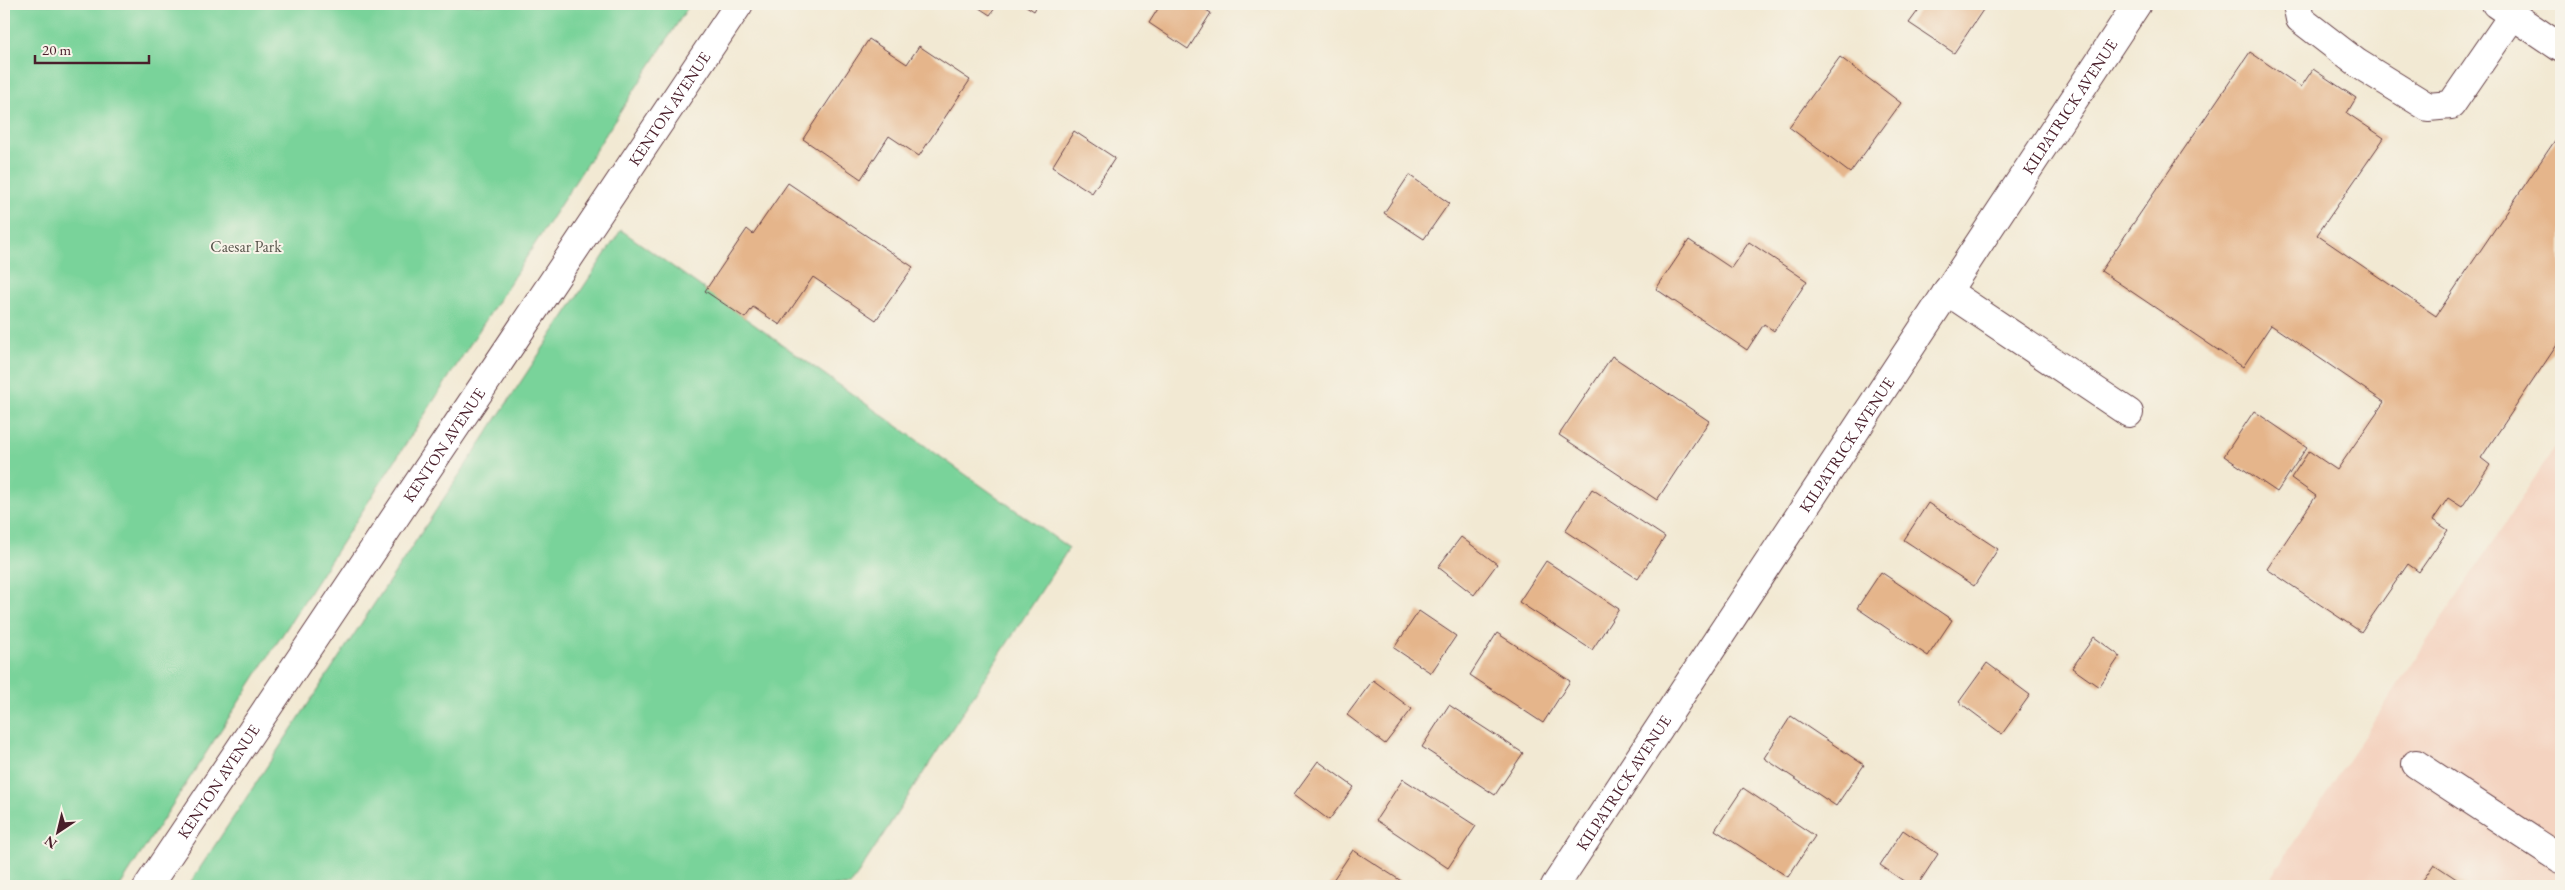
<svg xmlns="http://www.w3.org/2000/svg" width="2565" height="890" viewBox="0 0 2565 890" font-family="'EB Garamond',serif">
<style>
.built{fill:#f4d3c0}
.green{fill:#79d39a;stroke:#627962}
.building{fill:#e5b58b}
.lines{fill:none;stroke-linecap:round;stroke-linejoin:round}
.minor-casing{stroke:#633d44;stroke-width:30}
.minor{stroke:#fff;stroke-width:28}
.labels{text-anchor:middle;stroke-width:4;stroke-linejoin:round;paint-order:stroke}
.street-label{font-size:16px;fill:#4a1f2b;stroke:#f7f3e8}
.park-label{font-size:16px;fill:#58554c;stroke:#f7f3e8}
</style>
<rect width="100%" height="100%" fill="#f7f3e8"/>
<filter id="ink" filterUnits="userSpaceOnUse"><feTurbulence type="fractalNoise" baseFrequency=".02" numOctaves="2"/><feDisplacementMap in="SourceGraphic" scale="10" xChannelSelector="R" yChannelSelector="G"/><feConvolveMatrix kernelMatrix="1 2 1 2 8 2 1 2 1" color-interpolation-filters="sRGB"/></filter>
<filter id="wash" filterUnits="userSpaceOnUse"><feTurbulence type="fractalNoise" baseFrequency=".0096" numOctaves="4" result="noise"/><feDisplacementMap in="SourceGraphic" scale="20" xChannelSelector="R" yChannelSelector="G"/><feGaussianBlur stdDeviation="1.12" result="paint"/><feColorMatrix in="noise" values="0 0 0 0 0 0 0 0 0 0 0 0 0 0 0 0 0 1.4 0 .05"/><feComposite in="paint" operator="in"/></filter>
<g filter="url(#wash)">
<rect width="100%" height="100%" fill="#f2e9d3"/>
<path class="built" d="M 2561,438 L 2561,886 L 2265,886 Z"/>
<path class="green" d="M 4,4 L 690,4 L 120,886 L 4,886 Z
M 621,230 L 1069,548 L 850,886 L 188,886 Z"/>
<g id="blocks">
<path class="building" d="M 973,4 L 998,4 L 990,15 Z
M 1023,4 L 1038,4 L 1034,11 Z
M 1161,4 L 1196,4 L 1211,13 L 1188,49 L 1149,23 Z
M 1923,4 L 1987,4 L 1954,53 L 1909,23 Z
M 869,39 L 907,64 L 919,46 L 970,80 L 919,156 L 889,136 L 861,179 L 803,139 Z
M 2250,52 L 2301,87 L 2313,69 L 2356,98 L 2347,113 L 2384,138 L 2317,235 L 2436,316 L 2560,133 L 2561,134 L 2561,339 L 2481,458 L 2490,465 L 2462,507 L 2448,498 L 2433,520 L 2448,530 L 2419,572 L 2408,564 L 2361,632 L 2267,569 L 2316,496 L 2291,478 L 2309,451 L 2337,470 L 2384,402 L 2271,325 L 2243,367 L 2101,271 Z
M 1840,57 L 1901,103 L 1850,173 L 1789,127 Z
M 1074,131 L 1115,158 L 1092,193 L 1052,167 Z
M 1409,175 L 1449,203 L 1424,239 L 1384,213 Z
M 788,183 L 913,267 L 876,320 L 813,277 L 780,325 L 753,307 L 745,318 L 705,291 L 747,229 L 753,234 Z
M 1689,240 L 1731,268 L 1749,242 L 1807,281 L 1774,331 L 1764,324 L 1747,350 L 1656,289 Z
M 1612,356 L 1709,421 L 1657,500 L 1559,435 Z
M 2254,411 L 2307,447 L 2277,492 L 2224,456 Z
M 1592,489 L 1665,537 L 1638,579 L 1565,531 Z
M 1928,503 L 1998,549 L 1974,586 L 1904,540 Z
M 1461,537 L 1497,564 L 1474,595 L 1438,567 Z
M 1546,561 L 1619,609 L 1592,650 L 1519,602 Z
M 1881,572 L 1952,620 L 1928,656 L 1857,608 Z
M 1419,611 L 1456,636 L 1431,673 L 1394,648 Z
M 1497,633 L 1570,681 L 1543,723 L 1470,675 Z
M 2094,637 L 2120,656 L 2099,687 L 2072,668 Z
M 1987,663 L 2030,695 L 2002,734 L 1959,702 Z
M 1373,680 L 1412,709 L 1385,744 L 1347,715 Z
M 1449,705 L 1523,753 L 1495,795 L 1422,747 Z
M 1791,716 L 1864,765 L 1836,806 L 1764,758 Z
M 1318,761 L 1354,787 L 1329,820 L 1294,794 Z
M 1403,779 L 1476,826 L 1448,868 L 1376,820 Z
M 1743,788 L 1815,836 L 1788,877 L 1715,830 Z
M 1903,830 L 1938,854 L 1917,886 L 1911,886 L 1880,865 Z
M 1353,850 L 1409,886 L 1329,886 Z
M 2434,864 L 2467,886 L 2419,886 Z"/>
</g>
</g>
<g filter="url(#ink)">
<use href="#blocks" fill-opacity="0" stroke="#633d44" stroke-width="1"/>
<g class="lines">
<g class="minor-casing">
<g id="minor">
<path d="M 2297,4 L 2300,19 L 2357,63 L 2428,107 L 2451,105 L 2513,15"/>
<path d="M 2496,4 L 2561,48"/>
<path d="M 1947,291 L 2129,413"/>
<path d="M 2416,764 L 2561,859"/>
<path id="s1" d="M 148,886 L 739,4"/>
<path id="s2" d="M 1555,886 L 2137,4"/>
</g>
</g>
<use href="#minor" class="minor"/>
</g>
</g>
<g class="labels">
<g class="street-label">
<text dy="6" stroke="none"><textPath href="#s2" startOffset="934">KILPATRICK AVENUE</textPath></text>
<text dy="6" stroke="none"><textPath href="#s1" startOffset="936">KENTON AVENUE</textPath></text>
<text dy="6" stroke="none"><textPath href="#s1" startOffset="531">KENTON AVENUE</textPath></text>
<text dy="6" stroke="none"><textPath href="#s2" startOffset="529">KILPATRICK AVENUE</textPath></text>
<text dy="6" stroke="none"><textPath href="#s1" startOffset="126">KENTON AVENUE</textPath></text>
<text dy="6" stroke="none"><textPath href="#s2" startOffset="124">KILPATRICK AVENUE</textPath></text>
</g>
<g class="park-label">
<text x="246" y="252">Caesar Park</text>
</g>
</g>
<rect width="2565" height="890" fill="none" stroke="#f7f3e8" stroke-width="20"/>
<g transform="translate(58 832) rotate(215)" stroke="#f7f3e8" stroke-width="4" paint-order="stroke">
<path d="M0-4L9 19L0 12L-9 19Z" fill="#4a1f2b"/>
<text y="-8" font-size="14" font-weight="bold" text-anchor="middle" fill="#4a1f2b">N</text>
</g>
<path d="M35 55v8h114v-8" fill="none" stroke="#4a1f2b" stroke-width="2.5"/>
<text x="42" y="55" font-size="15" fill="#4a1f2b" stroke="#f7f3e8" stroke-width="4" paint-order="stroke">20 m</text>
</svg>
